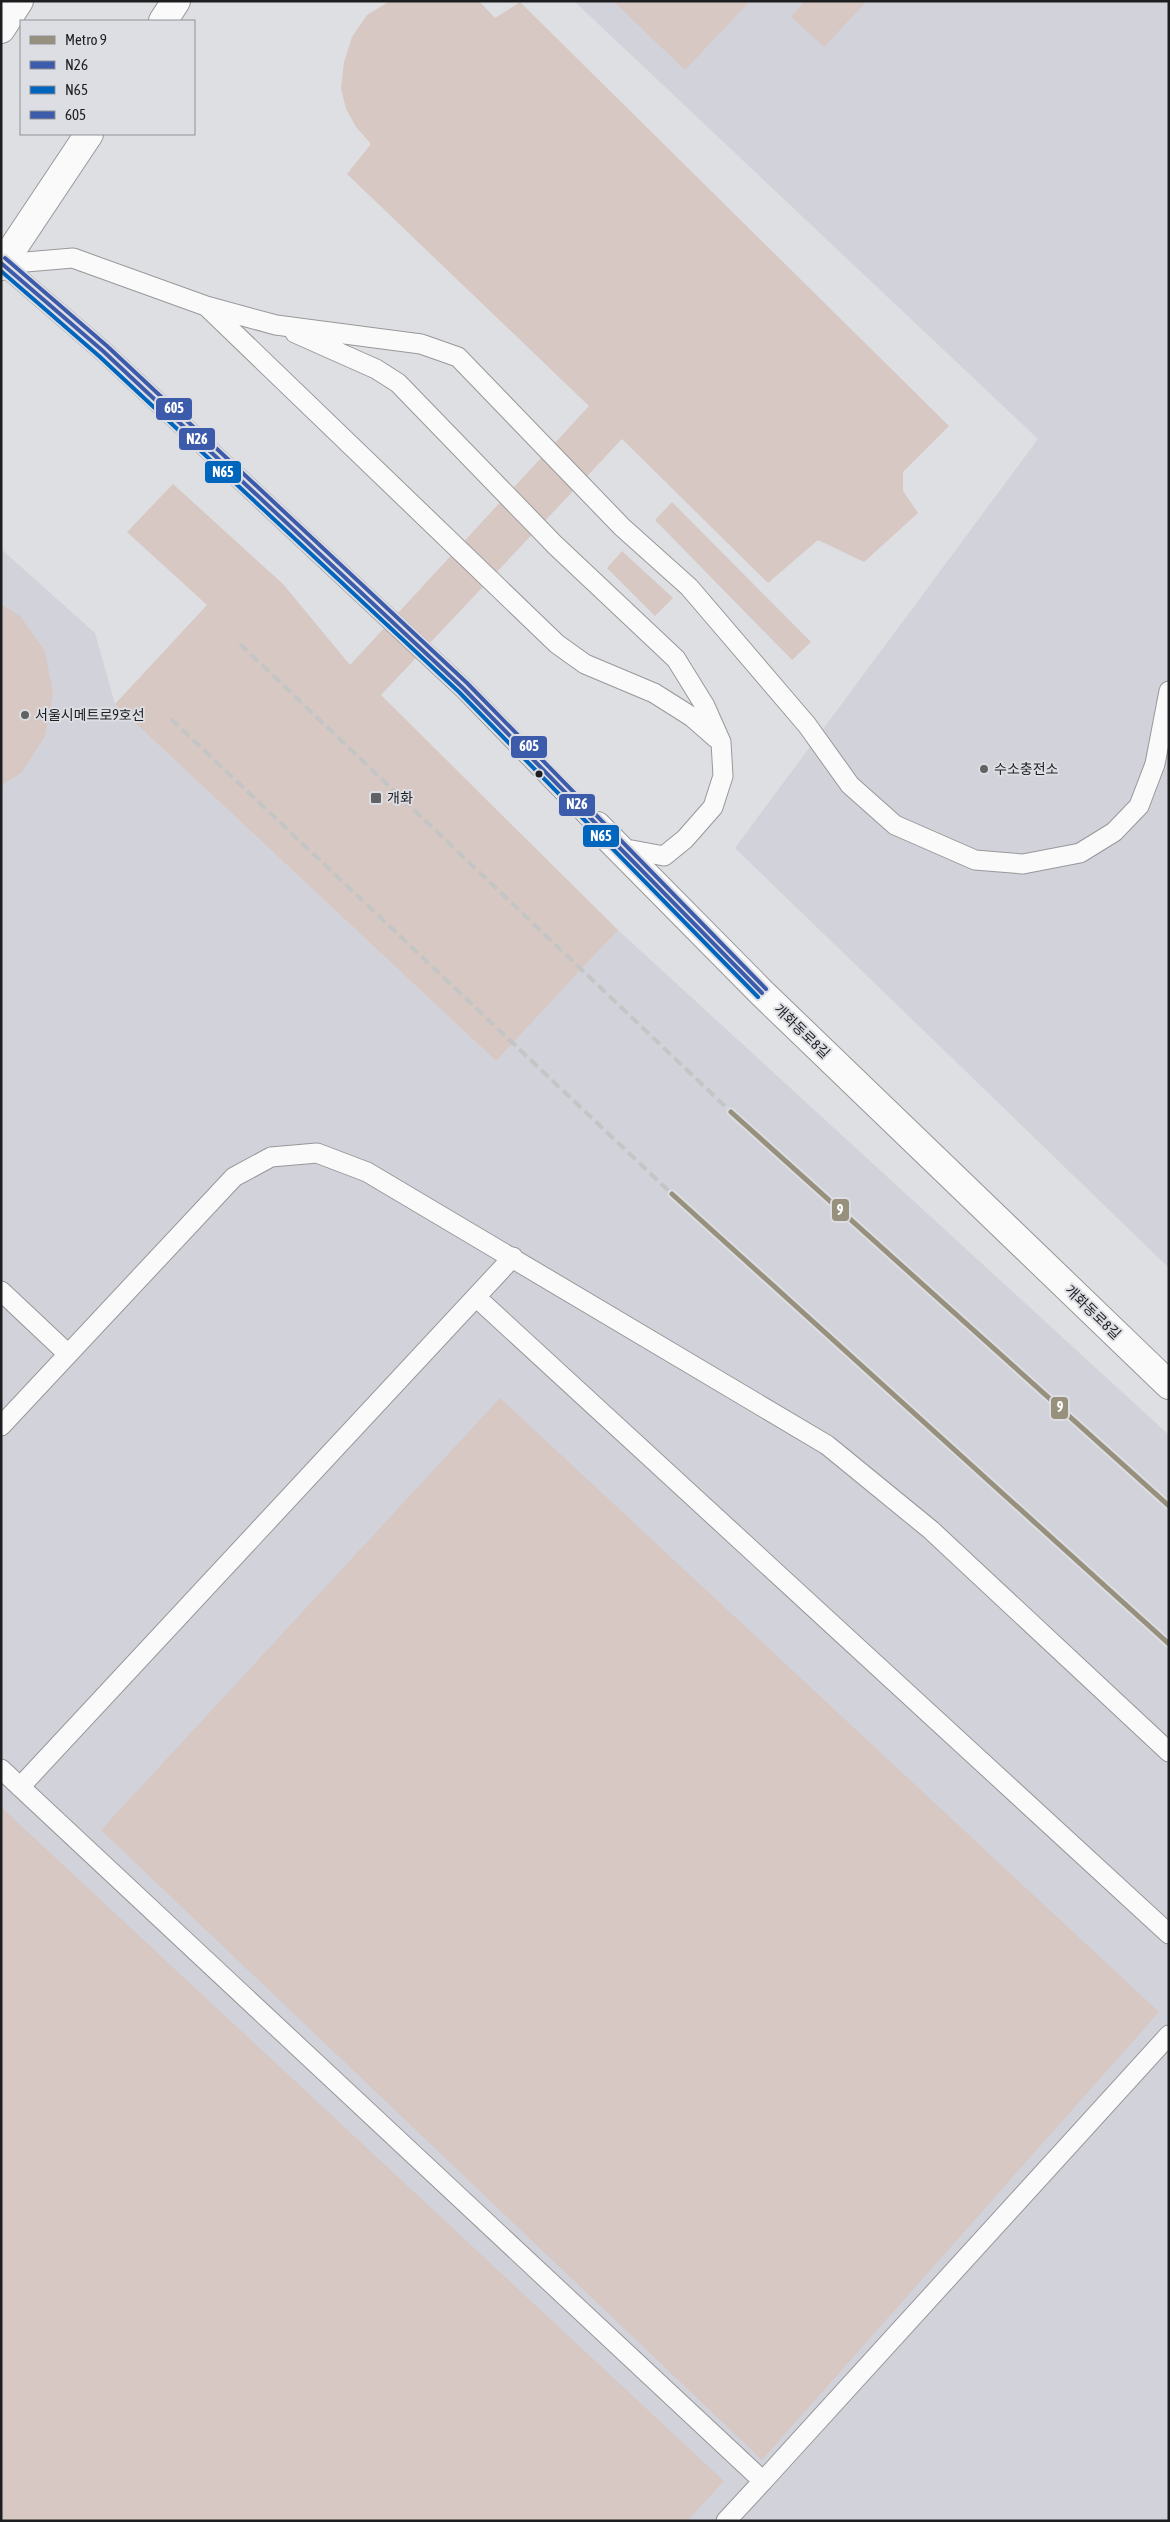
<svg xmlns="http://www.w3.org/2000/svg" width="1170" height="2522" viewBox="0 0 1170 2522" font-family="'Asap Condensed','Noto Sans KR',sans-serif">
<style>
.built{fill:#d1d2da}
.building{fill:#d7c8c3}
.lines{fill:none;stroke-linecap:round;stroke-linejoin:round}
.service-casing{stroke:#98989a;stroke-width:21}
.minor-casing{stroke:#98989a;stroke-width:30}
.motorway-casing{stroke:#98989a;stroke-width:30}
.service{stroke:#fafafb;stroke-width:19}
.minor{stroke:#fafafb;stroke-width:28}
.motorway{stroke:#fafafb;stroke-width:28}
.rail{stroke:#c4c5c5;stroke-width:4;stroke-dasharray:10 5;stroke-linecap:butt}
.bus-1-casing{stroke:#dddee3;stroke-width:8}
.bus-2-casing{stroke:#dddee3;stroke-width:8}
.bus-3-casing{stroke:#dddee3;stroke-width:8}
.bus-1{stroke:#3d5bab;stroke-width:4}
.bus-2{stroke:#0065bd;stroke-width:4}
.bus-3{stroke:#3d5bab;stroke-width:4}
.metro-1-casing{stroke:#dddee3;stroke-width:9}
.metro-1{stroke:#96907d;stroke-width:5}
.poi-dot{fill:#616264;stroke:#dddee3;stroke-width:2}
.bus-dot{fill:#1d1e20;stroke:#dddee3;stroke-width:2}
.labels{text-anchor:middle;stroke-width:4;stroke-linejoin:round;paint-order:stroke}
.poi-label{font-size:14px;fill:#1d1e20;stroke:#dddee3;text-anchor:start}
.street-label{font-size:14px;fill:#1d1e20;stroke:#dddee3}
.line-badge{stroke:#dddee3;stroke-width:2}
.badge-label{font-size:14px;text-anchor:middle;font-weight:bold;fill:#fff}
</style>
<rect width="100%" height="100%" fill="#dedfe2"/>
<path class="built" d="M 574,1 L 1169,1 L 1169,1268 L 735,848 L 1038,439 Z
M 1,549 L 95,633 L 115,704 L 496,1061 L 618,930 L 1169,1435 L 1169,2521 L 1,2521 Z"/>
<path class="building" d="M 390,1 L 479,1 L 495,18 L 520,2 L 949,426 L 903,472 L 903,491 L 918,513 L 864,562 L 818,540 L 768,583 L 622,439 L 381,695 L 618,930 L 496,1061 L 115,704 L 207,605 L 127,532 L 173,484 L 283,584 L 350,665 L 589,406 L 347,174 L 371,144 L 356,127 L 346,109 L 341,88 L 344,62 L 352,37 L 367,15 Z
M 613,1 L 750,1 L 685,70 Z
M 805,1 L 867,1 L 824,47 L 791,17 Z
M 672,502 L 811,642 L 792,660 L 655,520 Z
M 622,551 L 673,598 L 655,616 L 607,568 Z
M 1,604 L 20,616 L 45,651 L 53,694 L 45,736 L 22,772 L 1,786 Z
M 500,1398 L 1159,2012 L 762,2460 L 101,1830 Z
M 1,1807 L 724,2481 L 687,2521 L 1,2521 Z"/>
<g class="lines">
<g class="service-casing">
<path id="service" d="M 1,263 L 103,351 L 463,688 L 597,826
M 2,264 L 73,258 L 206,306 L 276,325 L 421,344 L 458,357 L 622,527 L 689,587 L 807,725 L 850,785 L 895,825 L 975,860 L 1023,864 L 1080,853 L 1114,832 L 1139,806 L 1155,764 L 1169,691
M 207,307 L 557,644 L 585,664 L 654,693 L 692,717 L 716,738
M 295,333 L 376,369 L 398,383 L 555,545 L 676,659 L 705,706 L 721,742 L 723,776 L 713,807 L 685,839 L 664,856 L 632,850
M 1,1291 L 68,1354
M 476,1297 L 1169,1934
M 1,1426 L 234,1177 L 271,1157 L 317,1153 L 367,1172 L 827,1445 L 931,1530 L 1169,1752
M 1,1769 L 763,2481 L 726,2521
M 20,1787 L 513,1257
M 763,2481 L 1169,2035"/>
</g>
<g class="minor-casing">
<path id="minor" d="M 163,21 L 176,1
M 1,266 L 89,134
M 597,826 L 762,993 L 1169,1385"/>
</g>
<g class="motorway-casing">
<path id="motorway" d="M 1,29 L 19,1"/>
</g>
<use href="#service" class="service"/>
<use href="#minor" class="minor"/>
<use href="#motorway" class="motorway"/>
<path class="rail" d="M 240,644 L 731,1112
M 171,719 L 672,1194"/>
<g class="bus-1-casing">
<path id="bus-1" d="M 1,263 L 103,351 L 463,688 L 762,993"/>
</g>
<g class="bus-2-casing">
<path id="bus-2" d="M 1,271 L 99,356 L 459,692 L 758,997"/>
</g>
<g class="bus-3-casing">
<path id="bus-3" d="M 5,258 L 107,346 L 467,683 L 766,989"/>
</g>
<use href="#bus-1" class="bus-1"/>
<use href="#bus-2" class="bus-2"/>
<use href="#bus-3" class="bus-3"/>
<g class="metro-1-casing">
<path id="metro-1" d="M 731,1112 L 1169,1506
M 672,1194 L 1169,1644"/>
</g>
<use href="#metro-1" class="metro-1"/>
</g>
<g class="poi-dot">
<circle cx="25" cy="715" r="5"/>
<circle cx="984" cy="769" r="5"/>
<rect x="370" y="792" width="12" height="12" rx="2.5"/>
</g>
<circle class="bus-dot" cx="539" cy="774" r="4.5"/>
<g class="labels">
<g class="poi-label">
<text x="35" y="720">서울시메트로9호선</text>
<text x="994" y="774">수소충전소</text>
<text x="387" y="803">개화</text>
</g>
<g class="street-label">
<text transform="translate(802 1031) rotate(44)" y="5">개화동로8길</text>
<text transform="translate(1093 1312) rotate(44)" y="5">개화동로8길</text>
</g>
</g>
<g class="line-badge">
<rect x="155" y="397" width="38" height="24" rx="5" fill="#3d5bab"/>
<rect x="178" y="427" width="38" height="24" rx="5" fill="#3d5bab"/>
<rect x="204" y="460" width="38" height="24" rx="5" fill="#0065bd"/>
<rect x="510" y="735" width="38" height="24" rx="5" fill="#3d5bab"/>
<rect x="558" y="793" width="38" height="24" rx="5" fill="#3d5bab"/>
<rect x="582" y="824" width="38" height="24" rx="5" fill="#0065bd"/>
<rect x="831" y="1198" width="19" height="24" rx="5" fill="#96907d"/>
<rect x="1050" y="1396" width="19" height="24" rx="5" fill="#96907d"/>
</g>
<g class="badge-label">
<text x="174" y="413">605</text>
<text x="197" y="444">N26</text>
<text x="223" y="477">N65</text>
<text x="529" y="751">605</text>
<text x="577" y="809">N26</text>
<text x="601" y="841">N65</text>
<text x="840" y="1215">9</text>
<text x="1060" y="1412">9</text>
</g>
<rect width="1170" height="2522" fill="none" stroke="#1d1e20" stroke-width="5"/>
<rect x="20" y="20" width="175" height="115" fill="#dddee3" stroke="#909195"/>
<rect x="30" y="36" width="25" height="8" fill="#96907d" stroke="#909195"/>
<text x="65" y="45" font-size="15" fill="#1d1e20">Metro 9</text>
<rect x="30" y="61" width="25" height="8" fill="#3d5bab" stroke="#909195"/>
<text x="65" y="70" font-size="15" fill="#1d1e20">N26</text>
<rect x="30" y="86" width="25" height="8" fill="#0065bd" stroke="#909195"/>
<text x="65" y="95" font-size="15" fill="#1d1e20">N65</text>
<rect x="30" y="111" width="25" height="8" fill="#3d5bab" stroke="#909195"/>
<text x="65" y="120" font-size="15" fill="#1d1e20">605</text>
</svg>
